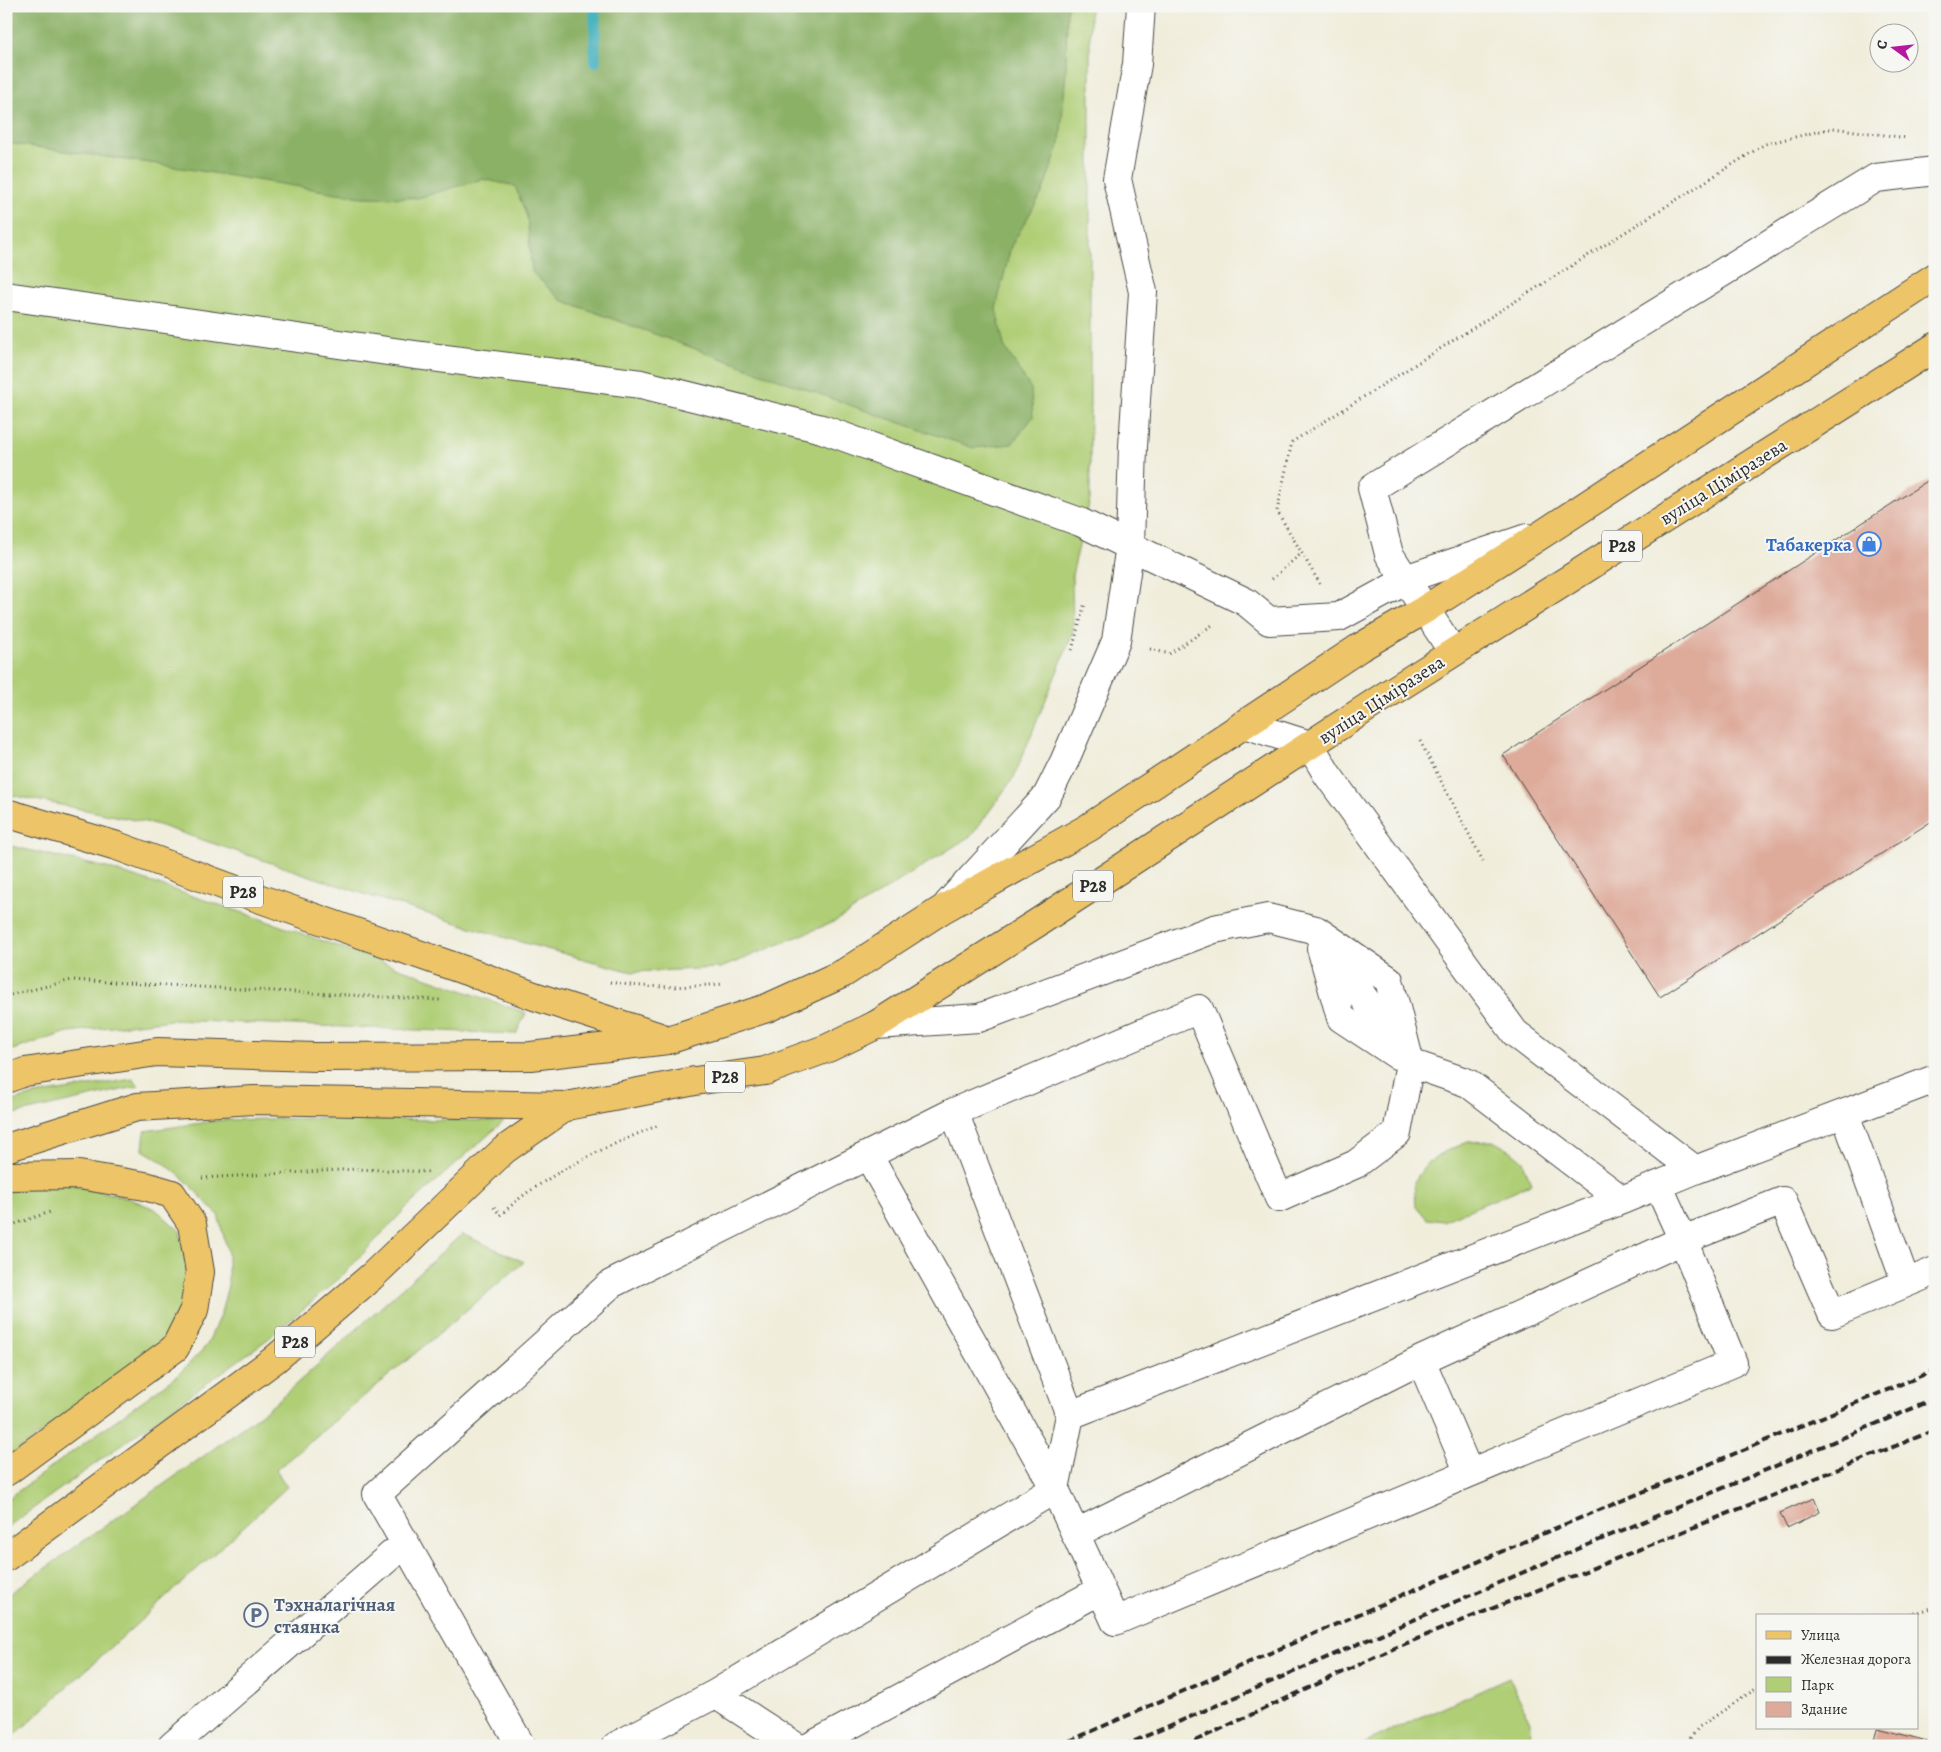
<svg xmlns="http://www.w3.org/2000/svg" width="1941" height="1752" viewBox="0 0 1941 1752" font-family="Alegreya,serif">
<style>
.green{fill:#afce75;stroke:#6d7c50}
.forest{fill:#8bb166;stroke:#5b6e48}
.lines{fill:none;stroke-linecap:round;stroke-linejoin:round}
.stream{stroke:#41b0bd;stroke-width:11}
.building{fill:#deab9b}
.minor-casing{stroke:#494845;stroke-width:30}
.major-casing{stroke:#494845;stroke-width:30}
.highway-casing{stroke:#494845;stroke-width:30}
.path{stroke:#494845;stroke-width:3;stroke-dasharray:1 4;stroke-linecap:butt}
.minor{stroke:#fff;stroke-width:28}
.major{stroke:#eec469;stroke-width:28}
.highway{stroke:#eec469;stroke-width:28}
.rail{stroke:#2b2b2b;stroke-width:4;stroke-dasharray:8 4;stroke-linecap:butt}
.labels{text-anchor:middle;stroke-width:4;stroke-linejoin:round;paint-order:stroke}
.shield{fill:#f6f6f2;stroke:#686867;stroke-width:1}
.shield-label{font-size:18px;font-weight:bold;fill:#2b2b2b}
.street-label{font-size:19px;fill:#2b2b2b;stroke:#f6f6f2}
.shop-label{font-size:19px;font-weight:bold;fill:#366cbe;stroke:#f6f6f2;text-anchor:end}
.service-label{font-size:19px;font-weight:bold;fill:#4e5e75;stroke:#f6f6f2;text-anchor:start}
</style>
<rect width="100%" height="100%" fill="#f6f6f2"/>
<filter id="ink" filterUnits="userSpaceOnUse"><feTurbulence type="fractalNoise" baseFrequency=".02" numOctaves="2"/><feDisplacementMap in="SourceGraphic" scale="10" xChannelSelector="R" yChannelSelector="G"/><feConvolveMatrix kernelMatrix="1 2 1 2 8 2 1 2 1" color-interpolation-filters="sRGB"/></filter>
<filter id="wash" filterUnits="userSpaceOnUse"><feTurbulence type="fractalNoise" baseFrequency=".0096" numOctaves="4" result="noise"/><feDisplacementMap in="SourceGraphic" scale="20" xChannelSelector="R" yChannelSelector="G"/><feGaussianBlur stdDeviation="1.12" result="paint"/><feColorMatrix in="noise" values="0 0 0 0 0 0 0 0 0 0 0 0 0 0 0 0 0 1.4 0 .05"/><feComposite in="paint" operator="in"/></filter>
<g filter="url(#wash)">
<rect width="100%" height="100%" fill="#f0eddb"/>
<path class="green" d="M 6,6 L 1090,6 L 1090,500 L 1072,575 L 1073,633 L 1014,777 L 972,835 L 836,921 L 721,968 L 632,972 L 506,938 L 367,895 L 155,824 L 6,794 Z
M 6,845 L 107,868 L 244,913 L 526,1013 L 516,1034 L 171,1020 L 68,1032 L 6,1052 Z
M 133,1079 L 139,1086 L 6,1116 L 6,1103 L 34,1095 Z
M 320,1118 L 504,1121 L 407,1207 L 341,1277 L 268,1339 L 6,1528 L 6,1500 L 178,1375 L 207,1345 L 221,1313 L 228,1285 L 228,1252 L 218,1215 L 186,1181 L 167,1165 L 143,1150 L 145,1131 L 222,1120 Z
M 1493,1141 L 1511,1151 L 1523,1161 L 1531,1184 L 1443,1221 L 1427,1219 L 1416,1206 L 1414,1182 L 1426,1164 L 1446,1151 L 1468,1142 Z
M 67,1183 L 128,1198 L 155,1209 L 180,1231 L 187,1263 L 184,1296 L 176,1323 L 160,1348 L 6,1459 L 6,1193 L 16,1189 Z
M 462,1234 L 524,1262 L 276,1470 L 287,1487 L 6,1743 L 6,1596 L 201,1458 L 273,1405 Z
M 1509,1677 L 1531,1723 L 1530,1746 L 1357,1746 Z"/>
<path class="forest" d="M 6,6 L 1067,6 L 1066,71 L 1060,143 L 1042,193 L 1011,246 L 996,308 L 1004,346 L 1031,389 L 1033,417 L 1012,444 L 974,448 L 877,415 L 561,300 L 532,272 L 527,217 L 515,186 L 482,179 L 418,198 L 362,197 L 157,164 L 6,143 Z"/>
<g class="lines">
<path class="stream" d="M 595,62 L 595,6"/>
</g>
<g id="blocks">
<path class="building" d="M 1935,476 L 1935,819 L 1660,997 L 1503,755 Z
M 1814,1498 L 1820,1512 L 1787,1528 L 1780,1513 Z
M 1877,1728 L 1935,1743 L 1935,1746 L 1873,1746 Z"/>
</g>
</g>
<g filter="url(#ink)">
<use href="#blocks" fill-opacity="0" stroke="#494845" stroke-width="1"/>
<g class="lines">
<g class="minor-casing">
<path id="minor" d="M 6,296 L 415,355 L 641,384 L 822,429 L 1080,522 L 1246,602 L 1269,621 L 1339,617 L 1414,576 L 1527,538
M 1453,652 L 1389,554 L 1372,488 L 1876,178 L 1935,171
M 1244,724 L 1310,745 L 1327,774 L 1515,1033 L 1695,1170
M 948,904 L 1047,796 L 1064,762 L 1116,641 L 1130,545 L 1133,446 L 1143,292 L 1117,179 L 1137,64 L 1141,6
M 1316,930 L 1389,980 L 1410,1063 L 1397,1133 L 1356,1164 L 1279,1198 L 1199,1009 L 954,1112 L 1070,1415 L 1622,1200 L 1695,1170 L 1935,1079
M 1321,948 L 1341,1018 L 1397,1055
M 876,1025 L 979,1018 L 1214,929 L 1268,918 L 1316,930 L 1410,1063 L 1468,1083 L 1622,1200
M 1845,1114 L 1906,1283
M 1658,1185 L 1683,1240 L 1783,1201 L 1832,1314 L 1935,1271
M 1070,1415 L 1055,1489 L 1115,1621 L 1733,1363 L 1683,1240 L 1421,1360
M 1075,1534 L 1421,1360 L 1469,1473
M 715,1694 L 795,1746
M 172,1746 L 405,1543
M 521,1746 L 377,1494 L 611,1284 L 954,1112
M 616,1746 L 715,1694 L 1055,1489 L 868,1155
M 811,1746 L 1101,1590"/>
</g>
<g class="major-casing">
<path id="major" d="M 6,813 L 117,846 L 258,898 L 478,975 L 534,996 L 660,1037
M 6,1079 L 25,1072 L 157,1052 L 315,1057 L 531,1056 L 668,1040 L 767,1008 L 844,973 L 943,909 L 1088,828 L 1359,648 L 1424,610 L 1547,531 L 1935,277
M 6,1148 L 137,1107 L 254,1100 L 567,1106 L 695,1081 L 765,1071 L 828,1048 L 876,1025 L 1037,923 L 1388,694 L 1935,347"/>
</g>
<g class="highway-casing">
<path id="highway" d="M 6,1176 L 79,1175 L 145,1186 L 172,1194 L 192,1224 L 200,1272 L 194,1310 L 175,1348 L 6,1472
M 6,1557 L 274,1360 L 371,1277 L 504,1150 L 567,1106"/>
</g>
<path class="path" d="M 1272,579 L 1302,553
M 1320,584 L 1277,511 L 1292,442 L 1765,144 L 1833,128 L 1907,138
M 1150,649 L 1169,654 L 1214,624
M 1072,650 L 1085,603
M 1420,741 L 1483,861
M 610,982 C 647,989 686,987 723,984
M 6,996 L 72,980 L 440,1000
M 202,1178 L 357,1169 L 431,1172
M 494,1207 L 500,1215 C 511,1206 521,1196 533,1189 C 572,1162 615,1143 659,1125
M 6,1227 L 53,1211
M 1905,1616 L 1935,1607
M 1684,1746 L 1699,1727 L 1757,1688"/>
<use href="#minor" class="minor"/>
<use href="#major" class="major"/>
<use href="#highway" class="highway"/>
<path class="rail" d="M 1058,1746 L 1537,1536 L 1935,1370
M 1123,1746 L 1547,1562 L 1935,1399
M 1184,1746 L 1397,1647 L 1935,1430"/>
</g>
</g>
<defs>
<g id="shop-ring" transform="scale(1.25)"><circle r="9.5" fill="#f6f6f2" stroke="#3f7fe0" stroke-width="1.5"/><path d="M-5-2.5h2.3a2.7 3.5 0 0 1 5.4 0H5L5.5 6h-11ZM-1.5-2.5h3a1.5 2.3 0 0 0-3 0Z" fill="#3f7fe0"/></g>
<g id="parking-ring" transform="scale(1.25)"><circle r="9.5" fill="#f6f6f2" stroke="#5c6f8a" stroke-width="1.5"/><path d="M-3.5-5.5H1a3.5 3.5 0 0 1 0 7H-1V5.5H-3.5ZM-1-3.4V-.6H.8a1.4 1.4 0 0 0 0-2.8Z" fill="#5c6f8a"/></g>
</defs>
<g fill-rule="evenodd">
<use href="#shop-ring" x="1869" y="544"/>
<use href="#parking-ring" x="256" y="1615"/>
</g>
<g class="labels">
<g class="shield">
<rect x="1602" y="530.5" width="40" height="31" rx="4"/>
<rect x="1073" y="870.5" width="40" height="31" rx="4"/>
<rect x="223" y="876.5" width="40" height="31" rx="4"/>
<rect x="705" y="1061.5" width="40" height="31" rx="4"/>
<rect x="275" y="1326.5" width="40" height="31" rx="4"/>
</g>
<g class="shield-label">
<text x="1622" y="552">Р28</text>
<text x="1093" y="892">Р28</text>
<text x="243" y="898">Р28</text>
<text x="725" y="1083">Р28</text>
<text x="295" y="1348">Р28</text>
</g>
<g class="street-label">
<text transform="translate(1723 481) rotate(-32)" y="7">вуліца Ціміразева</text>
<text transform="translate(1381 699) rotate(-33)" y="7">вуліца Ціміразева</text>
</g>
<g class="shop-label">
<text x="1852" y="551">Табакерка</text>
</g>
<g class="service-label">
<text x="274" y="1611">Тэхналагічная<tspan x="274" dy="22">стаянка</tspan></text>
</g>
</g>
<rect width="1941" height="1752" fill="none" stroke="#f6f6f2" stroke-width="25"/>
<rect x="1756" y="1614" width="162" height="115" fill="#f6f6f2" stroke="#a5a5a2"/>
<rect x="1766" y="1631" width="25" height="8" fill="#eec469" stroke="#a5a5a2"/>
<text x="1801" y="1640" font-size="15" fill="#2b2b2b">Улица</text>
<rect x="1766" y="1656" width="25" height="8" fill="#2b2b2b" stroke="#a5a5a2"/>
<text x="1801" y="1664" font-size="15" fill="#2b2b2b">Железная дорога</text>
<rect x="1766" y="1677" width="25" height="15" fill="#afce75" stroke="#a5a5a2"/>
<text x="1801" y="1690" font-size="15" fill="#2b2b2b">Парк</text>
<rect x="1766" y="1702" width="25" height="15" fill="#deab9b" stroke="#a5a5a2"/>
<text x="1801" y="1714" font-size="15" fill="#2b2b2b">Здание</text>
<g transform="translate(1894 48) rotate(285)"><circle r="24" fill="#f6f6f2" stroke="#a5a5a2"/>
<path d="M0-4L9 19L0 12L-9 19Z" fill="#b5179e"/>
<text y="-8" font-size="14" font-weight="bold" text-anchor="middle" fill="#2b2b2b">С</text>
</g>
</svg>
